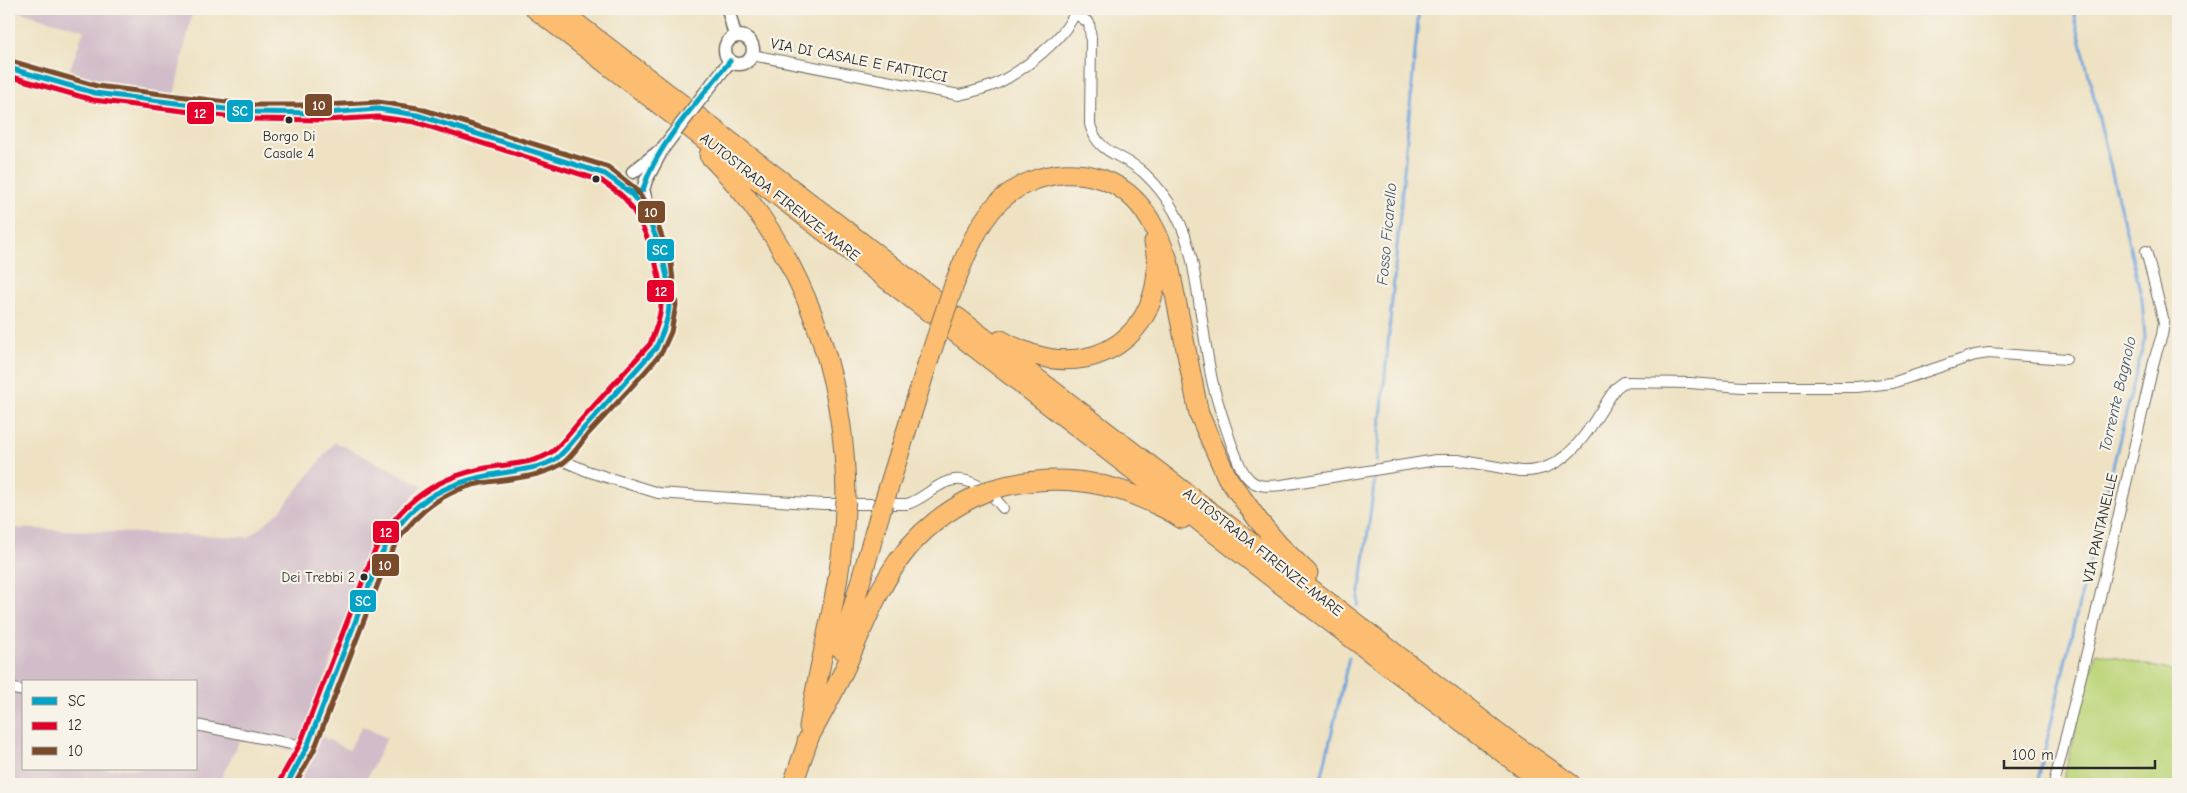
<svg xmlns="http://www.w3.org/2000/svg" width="2187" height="793" viewBox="0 0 2187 793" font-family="'Comic Neue',sans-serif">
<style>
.industrial{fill:#d1bdc9;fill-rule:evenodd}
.green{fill:#bdd67b;stroke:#748053}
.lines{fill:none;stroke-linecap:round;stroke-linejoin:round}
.stream{stroke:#6fa4dc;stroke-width:3}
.minor-casing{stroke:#6f6b60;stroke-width:12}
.tertiary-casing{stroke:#6f6b60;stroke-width:15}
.motorway-casing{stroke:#6f6b60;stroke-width:21}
.minor{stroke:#fff;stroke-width:10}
.tertiary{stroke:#fff;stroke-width:12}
.motorway{stroke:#fcbd6f;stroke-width:19}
.tertiary-bridge-casing{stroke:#6f6b60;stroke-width:15;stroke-linecap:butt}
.motorway-bridge-casing{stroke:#6f6b60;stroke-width:21;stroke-linecap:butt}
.tertiary-bridge{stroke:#fff;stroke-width:12}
.motorway-bridge{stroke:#fcbd6f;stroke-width:19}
.bus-1-casing{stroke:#f7f3e8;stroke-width:9}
.bus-2-casing{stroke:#f7f3e8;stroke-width:9}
.bus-3-casing{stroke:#f7f3e8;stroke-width:9}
.bus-1{stroke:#02a3c6;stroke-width:5}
.bus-2{stroke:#e4002b;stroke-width:5}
.bus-3{stroke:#7a4b2a;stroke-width:5}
.bus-dot{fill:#2b2b2b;stroke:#f7f3e8;stroke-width:2}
.labels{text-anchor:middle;stroke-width:4.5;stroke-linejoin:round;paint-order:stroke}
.bus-label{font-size:14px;fill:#2b2b2b;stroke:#f7f3e8}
.street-label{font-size:15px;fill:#2b2b2b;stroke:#f7f3e8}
.water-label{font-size:16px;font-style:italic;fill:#435569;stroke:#f7f3e8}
.line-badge{stroke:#f7f3e8;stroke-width:2}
.badge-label{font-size:14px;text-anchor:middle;font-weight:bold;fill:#fff}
</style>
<rect width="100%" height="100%" fill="#f7f3e8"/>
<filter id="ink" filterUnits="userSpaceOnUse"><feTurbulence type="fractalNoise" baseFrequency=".02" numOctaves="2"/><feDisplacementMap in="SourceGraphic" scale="10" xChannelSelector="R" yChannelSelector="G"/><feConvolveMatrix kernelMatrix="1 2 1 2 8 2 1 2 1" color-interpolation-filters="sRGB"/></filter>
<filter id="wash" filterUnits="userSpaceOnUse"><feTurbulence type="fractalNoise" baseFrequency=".0096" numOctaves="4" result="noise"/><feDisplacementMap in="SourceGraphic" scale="20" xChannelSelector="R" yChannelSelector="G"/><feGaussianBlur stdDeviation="1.12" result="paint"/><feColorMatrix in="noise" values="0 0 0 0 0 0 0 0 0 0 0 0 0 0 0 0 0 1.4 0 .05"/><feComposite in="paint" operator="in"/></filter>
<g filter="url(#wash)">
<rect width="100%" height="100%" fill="#eee2c3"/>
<path class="industrial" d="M 9,9 L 193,9 L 174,96 L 156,95 L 66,80 L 84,30 Z
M 335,442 L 422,485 L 366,563 L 299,752 L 240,740 L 218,784 L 9,784 L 9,528 L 249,537 L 280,511 ZM 24,682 L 196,682 L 196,769 L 24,769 Z
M 362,726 L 387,738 L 364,784 L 287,784 L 313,732 L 349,750 Z"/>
<path class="green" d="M 2096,653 L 2178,672 L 2178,784 L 2062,784 Z"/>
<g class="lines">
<path class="stream" d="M 1377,462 L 1419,9
M 1358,606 L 1375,478
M 1320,784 L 1349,657
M 2037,784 L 2074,624 L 2145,337 L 2142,299 L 2073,9"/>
</g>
</g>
<g filter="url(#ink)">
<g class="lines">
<g class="minor-casing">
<path id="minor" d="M 1075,13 L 1089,23 L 1091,38 L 1090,124 C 1098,156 1123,153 1144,173 C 1170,197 1185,226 1192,261 C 1200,300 1204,341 1212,380 C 1217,403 1225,424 1232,446 C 1237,457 1240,471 1249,479 C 1258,488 1270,486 1282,485 L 1436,460 L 1458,460 L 1520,471 C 1571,474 1591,423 1616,388 L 1624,382 L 1690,383 L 1742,387 L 1857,387 L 1892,383 L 1975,355 L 1989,353 L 2066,359
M 752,55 L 959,95 C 972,92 984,89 996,84 C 1021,72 1069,36 1076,9
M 557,458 L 587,471 L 658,493 L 823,504 L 907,504 C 921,500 931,489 944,483 C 966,472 990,491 1003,508
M 9,688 L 24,691
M 196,725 L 307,747
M 2054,784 L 2090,640 L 2155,357 L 2162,335 L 2164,322 L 2146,251"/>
</g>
<g class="tertiary-casing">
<path id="tertiary" d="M 728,9 L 735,36
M725 50a14 14 0 1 1 28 0a14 14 0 1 1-28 0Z
M 9,68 L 95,93 L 250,112 L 326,113 L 378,109 L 417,115 L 605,174 L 634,194 L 643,190 L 646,180 L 663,148
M 705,93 L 730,61
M 633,172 L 657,153
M 287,784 L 307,747 L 374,571 C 380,556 387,540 397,527 C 415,503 449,481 480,476 C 506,472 534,470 557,458 L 656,348 C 673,316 670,283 659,250 C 656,240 651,231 649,221 C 646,211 647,200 643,190"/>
</g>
<g class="motorway-casing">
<path id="motorway" d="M 535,9 L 929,312
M 558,9 L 935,299
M 709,155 C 802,248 846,371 846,501
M 955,282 C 966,255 976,227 996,205 C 1032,167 1098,161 1136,201 C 1151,217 1160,239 1168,260 L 1199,414 L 1227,477 L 1258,520 L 1279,545 L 1308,573
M 957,317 L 1508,740 L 1571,784
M 952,330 L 1279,583 L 1544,784
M 1001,340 C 1010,346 1022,350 1032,354 C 1108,379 1171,319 1154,242
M 990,490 C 1044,474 1096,477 1148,501 C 1160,506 1171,511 1182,519
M 884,502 L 928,362
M 841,649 L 881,510
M 809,727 C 820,654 843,583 845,509
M 807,741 C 822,714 837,687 849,659 C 881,585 901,532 978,495
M 793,784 L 812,729"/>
</g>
<use href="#minor" class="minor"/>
<use href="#tertiary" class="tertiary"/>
<use href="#motorway" class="motorway"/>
<g class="tertiary-bridge-casing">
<path id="tertiary-bridge" d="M 663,148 L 705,93"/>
</g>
<g class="motorway-bridge-casing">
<path id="motorway-bridge" d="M 928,362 L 955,282
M 978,495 L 990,490
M 845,509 L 846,501
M 881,510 L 884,502"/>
</g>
<use href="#tertiary-bridge" class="tertiary-bridge"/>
<use href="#motorway-bridge" class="motorway-bridge"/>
<g class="bus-1-casing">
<path id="bus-1" d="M 9,68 L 95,93 L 250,112 L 326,113 L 378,109 L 417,115 L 605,174 C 613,180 623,186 630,193 C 653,216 670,271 669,304 C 669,319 662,334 656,348 C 632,374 609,401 585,427 C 576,437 567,450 557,458 C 543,468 519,470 502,473 C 443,482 404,503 379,560 L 307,747 L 287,784
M 612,179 C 622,186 631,197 643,190 C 656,145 701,98 730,61"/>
</g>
<g class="bus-2-casing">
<path id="bus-2" d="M 9,76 L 93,100 L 249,119 L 326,120 L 378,117 L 415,122 L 602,181 C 609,187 620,192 626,200 C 646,226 662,270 661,304 C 661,317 655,331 650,344 C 627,369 604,395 581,420 C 572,430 563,443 553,451 C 539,462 514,464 498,466 C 439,474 397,501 372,557 L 300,744 L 280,780"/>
</g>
<g class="bus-3-casing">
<path id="bus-3" d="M 11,61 L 97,86 L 251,105 L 326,105 L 378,102 L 418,108 L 608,167 L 635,188 L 655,217 L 671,263 L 676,305 L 671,332 L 662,352 C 639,380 613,407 588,434 C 580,444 571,459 560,465 C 537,478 507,479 482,483 C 438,491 404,522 386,563 L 314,750 L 295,784"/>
</g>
<use href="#bus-1" class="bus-1"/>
<use href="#bus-2" class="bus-2"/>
<use href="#bus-3" class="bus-3"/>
</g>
</g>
<g class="bus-dot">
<circle cx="289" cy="120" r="4.5"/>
<circle cx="596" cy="179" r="4.5"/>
<circle cx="364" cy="577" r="4.5"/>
</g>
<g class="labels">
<g class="bus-label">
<text x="289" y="141">Borgo Di<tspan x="289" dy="17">Casale 4</tspan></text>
<text x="355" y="582" text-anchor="end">Dei Trebbi 2</text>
</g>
<g class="street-label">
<text transform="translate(859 60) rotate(11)" y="5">VIA DI CASALE E FATTICCI</text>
<text transform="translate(780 197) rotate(38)" y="5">AUTOSTRADA FIRENZE-MARE</text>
<text transform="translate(2100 528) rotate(-77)" y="5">VIA PANTANELLE</text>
<text transform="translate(1263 552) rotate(38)" y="5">AUTOSTRADA FIRENZE-MARE</text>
</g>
<g class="water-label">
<text transform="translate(1386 234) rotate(-85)" y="6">Fosso Ficarello</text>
<text transform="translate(2117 394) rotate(-77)" y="6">Torrente Bagnolo</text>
</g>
</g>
<g class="line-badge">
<rect x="304" y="93" width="29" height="24" rx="5" fill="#7a4b2a"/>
<rect x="226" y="99" width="28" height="24" rx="5" fill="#02a3c6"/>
<rect x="186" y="101" width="29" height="24" rx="5" fill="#e4002b"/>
<rect x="637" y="200" width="29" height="24" rx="5" fill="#7a4b2a"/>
<rect x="646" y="238" width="29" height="24" rx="5" fill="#02a3c6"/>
<rect x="646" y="279" width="29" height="24" rx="5" fill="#e4002b"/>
<rect x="372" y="520" width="28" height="24" rx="5" fill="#e4002b"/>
<rect x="371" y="553" width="29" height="24" rx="5" fill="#7a4b2a"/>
<rect x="349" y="589" width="28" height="24" rx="5" fill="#02a3c6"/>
</g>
<g class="badge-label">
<text x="319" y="110">10</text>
<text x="240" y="116">SC</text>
<text x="200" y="118">12</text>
<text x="651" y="217">10</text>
<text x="660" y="255">SC</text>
<text x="661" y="296">12</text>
<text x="386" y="537">12</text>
<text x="385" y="570">10</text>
<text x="363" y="606">SC</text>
</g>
<rect width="2187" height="793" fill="none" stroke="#f7f3e8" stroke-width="30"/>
<rect x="22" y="680" width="175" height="90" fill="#f7f3e8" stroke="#a5a39c"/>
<rect x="32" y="697" width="25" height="8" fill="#02a3c6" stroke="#a5a39c"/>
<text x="68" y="706" font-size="15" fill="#2b2b2b">SC</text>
<rect x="32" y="722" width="25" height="8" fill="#e4002b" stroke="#a5a39c"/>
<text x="68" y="730" font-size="15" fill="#2b2b2b">12</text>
<rect x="32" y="747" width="25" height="8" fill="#7a4b2a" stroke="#a5a39c"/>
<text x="68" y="756" font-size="15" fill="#2b2b2b">10</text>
<path d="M2004 760v8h151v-8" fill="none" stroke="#2b2b2b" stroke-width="2.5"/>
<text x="2012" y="760" font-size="15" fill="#2b2b2b" stroke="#f7f3e8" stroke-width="4" paint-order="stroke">100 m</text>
</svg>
